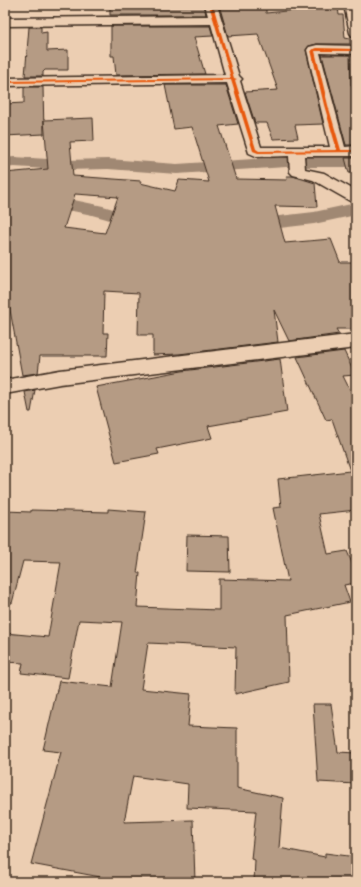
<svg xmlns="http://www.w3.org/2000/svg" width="361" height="887" viewBox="0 0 361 887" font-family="Mynerve,sans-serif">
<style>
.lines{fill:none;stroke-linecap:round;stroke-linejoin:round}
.canal{fill:#a08873;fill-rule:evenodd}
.building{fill:#b59b84;stroke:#3b2a1e;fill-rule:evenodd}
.minor-casing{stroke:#3b2a1e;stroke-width:3}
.major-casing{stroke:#3b2a1e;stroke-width:3}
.minor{fill:#ecceb2;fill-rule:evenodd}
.major{fill:#ecceb2;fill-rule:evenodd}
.cycleway-casing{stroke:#ecceb2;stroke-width:2}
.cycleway{fill:#e8590c;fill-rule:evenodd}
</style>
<rect width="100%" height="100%" fill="#ecceb2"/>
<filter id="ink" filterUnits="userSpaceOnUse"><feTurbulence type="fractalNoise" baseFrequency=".025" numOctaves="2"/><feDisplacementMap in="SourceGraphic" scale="8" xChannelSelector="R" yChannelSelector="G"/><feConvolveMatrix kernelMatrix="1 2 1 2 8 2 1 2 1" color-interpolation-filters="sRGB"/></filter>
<g filter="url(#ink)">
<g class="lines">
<path class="canal" d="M 356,155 L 356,165 L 346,167 L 286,167 L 177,174 L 108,169 L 65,170 L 14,167 L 5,168 L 5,158 L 14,157 L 65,160 L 108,159 L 177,164 L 286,157 L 346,157 Z
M 5,196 L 39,197 L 74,200 L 103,206 L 150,220 L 153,224 L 150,228 L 143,230 C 126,226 109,219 92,215 C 64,208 34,207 5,208 Z
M 356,203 L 356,215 L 314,224 L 245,232 L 238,230 L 235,226 L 238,222 L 245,220 L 314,212 Z"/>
</g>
<path class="building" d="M 110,5 L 147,5 L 147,7 L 204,5 L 206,15 L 110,15 Z
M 219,5 L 266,5 L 266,13 L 307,9 L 307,6 L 338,7 L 339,15 L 343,15 L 345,38 L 350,39 L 350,44 L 317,44 L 309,46 L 306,50 L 323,124 L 295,125 L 298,138 L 273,139 L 267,123 L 255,123 L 245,92 L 278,90 L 258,34 L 228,36 Z
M 111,26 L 210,26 L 213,36 L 194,37 L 205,74 L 116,75 L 114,56 L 111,56 Z
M 29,27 L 41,27 L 41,33 L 47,32 L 47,51 L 68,50 L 68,70 L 45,70 L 43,72 L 43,76 L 25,76 Z
M 322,55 L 350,55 L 351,85 L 356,85 L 356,145 L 346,145 Z
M 165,85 L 226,85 L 238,124 L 219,126 L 236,179 L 287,180 L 286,176 L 293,176 L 315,183 L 317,207 L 275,206 L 285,243 L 331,239 L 340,262 L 356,262 L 356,329 L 336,329 L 339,334 L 289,341 L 274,310 L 278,342 L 179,354 L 153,355 L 153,335 L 138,335 L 139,293 L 104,291 L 103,333 L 108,333 L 107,356 L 40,356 L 38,373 L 22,375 L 5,283 L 5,173 L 48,169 L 44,120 L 93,118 L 94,141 L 70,142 L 73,176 L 141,181 L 140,183 L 175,191 L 179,180 L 209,182 L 192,127 L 174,129 ZM 75,194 L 118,197 L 105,233 L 64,228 Z
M 24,87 L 43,87 L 44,134 L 5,136 L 5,104 L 24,103 Z
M 345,158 L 356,158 L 356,172 L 349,173 Z
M 344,351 L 355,375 L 343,376 L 356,402 L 356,510 L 319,514 L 328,554 L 347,551 L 356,573 L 356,583 L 344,585 L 350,602 L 287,615 L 289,682 L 235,694 L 236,647 L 148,643 L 141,689 L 191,694 L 188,726 L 237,728 L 237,788 L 283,798 L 279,848 L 325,857 L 325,853 L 356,857 L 356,882 L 254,882 L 255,860 L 251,859 L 256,811 L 187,808 L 188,784 L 133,776 L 124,822 L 193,820 L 195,882 L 127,882 L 31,864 L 61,752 L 43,750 L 59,681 L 112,687 L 122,622 L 79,620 L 68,678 L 21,673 L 23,663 L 5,662 L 5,633 L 48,637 L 61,562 L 23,561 L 12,603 L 5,603 L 5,511 L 31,512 L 31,510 L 108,512 L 108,509 L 146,512 L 137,573 L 140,573 L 137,607 L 219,610 L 219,579 L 288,581 L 273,508 L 281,507 L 278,479 L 350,471 L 332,419 L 326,420 L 297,357 Z
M 280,359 L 287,412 L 208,426 L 212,438 L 157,449 L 159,454 L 116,462 L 96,387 L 182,371 Z
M 35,390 L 31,412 L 29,412 L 25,392 Z
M 187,535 L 229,536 L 230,572 L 186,571 Z
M 313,704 L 331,704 L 338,752 L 356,753 L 356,784 L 318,782 Z"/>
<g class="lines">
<g class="minor-casing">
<path id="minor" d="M 205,5 L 217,5 L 239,76 L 242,79 L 240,81 L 261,147 L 330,147 L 307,50 L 309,47 L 317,45 L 356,46 L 356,54 L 320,53 L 345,147 L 356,146 L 356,156 L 304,156 L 305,169 L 324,173 L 356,191 L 356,203 L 350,201 L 313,180 L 293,175 L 290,172 L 289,156 L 258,157 L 249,153 L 227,83 L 5,86 L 5,78 L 225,75 L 211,24 L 5,26 L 5,18 L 208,16 Z
M 344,5 L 356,5 L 356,37 L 352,36 L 350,33 Z"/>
</g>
<g class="major-casing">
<path id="major" d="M 356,334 L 356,348 L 60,384 L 5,394 L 5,380 L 60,370 Z"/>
</g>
<use href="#minor" class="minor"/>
<use href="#major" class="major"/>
<g class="cycleway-casing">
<path id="cycleway" d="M 209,5 L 213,5 L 234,78 L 237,79 L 235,80 L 256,149 L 259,151 L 337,150 L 324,105 L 311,50 L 317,48 L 356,49 L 356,51 L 315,51 L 328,105 L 341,150 L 356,150 L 356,152 L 258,153 L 253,151 L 231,80 L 5,83 L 5,81 L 231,78 Z"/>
</g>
<use href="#cycleway" class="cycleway"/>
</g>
</g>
<rect width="361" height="887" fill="none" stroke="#ecceb2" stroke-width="20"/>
<rect x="10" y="10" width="341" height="867" fill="none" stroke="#3b2a1e" stroke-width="1.5" filter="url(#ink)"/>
</svg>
